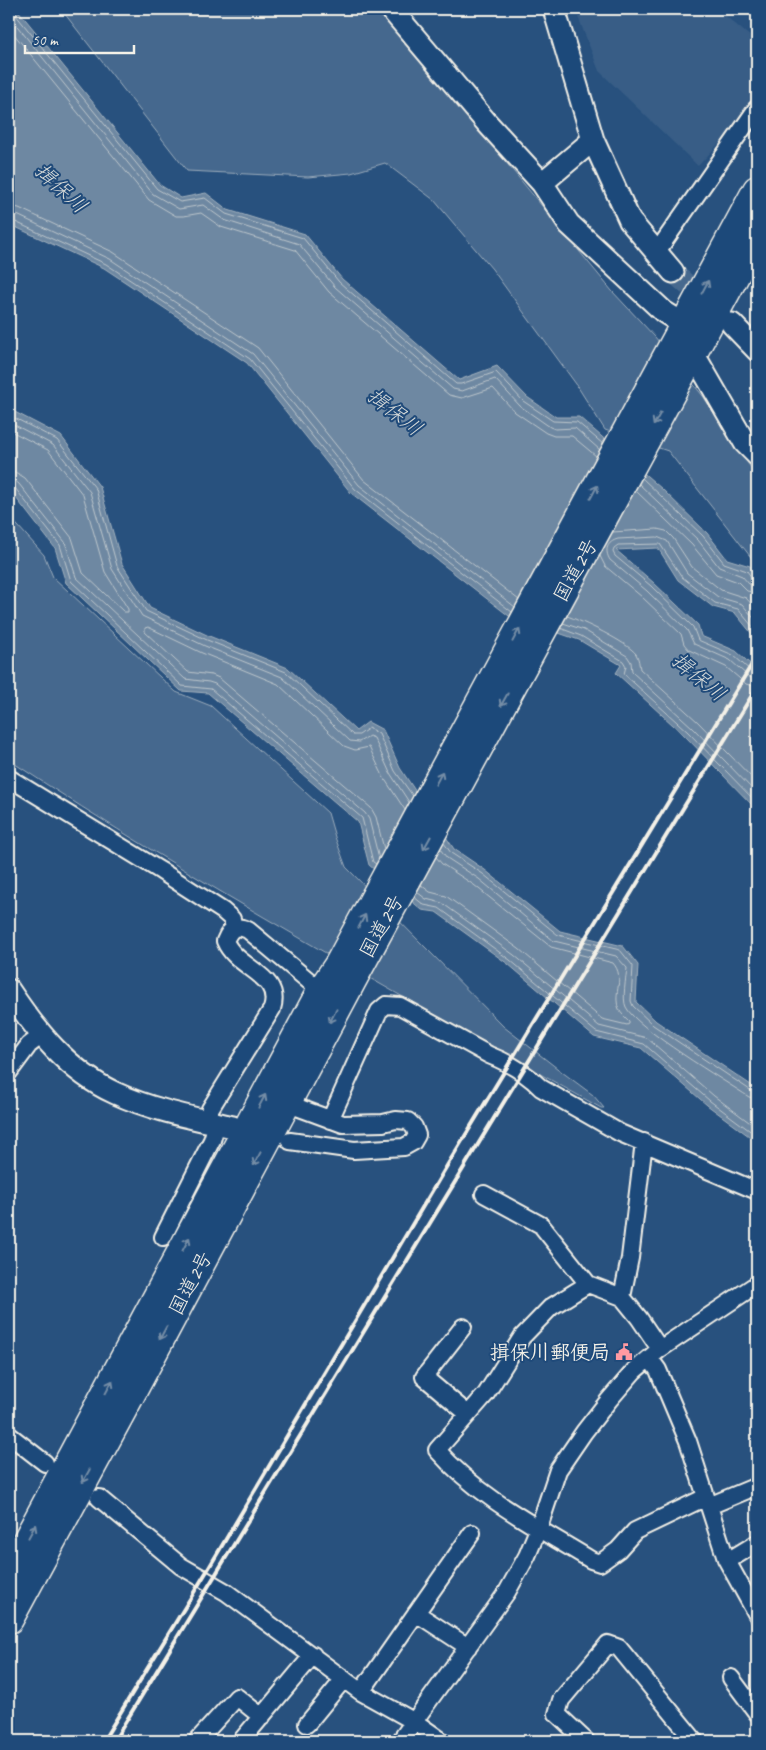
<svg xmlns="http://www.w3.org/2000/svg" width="766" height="1750" viewBox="0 0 766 1750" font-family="Caveat,'Klee One',sans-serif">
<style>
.built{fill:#375d86}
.green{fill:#45688e;stroke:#9cacbb}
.water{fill:#6e88a2;stroke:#a4b2be}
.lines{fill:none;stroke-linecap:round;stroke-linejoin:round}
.shore{stroke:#bec7cc;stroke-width:1}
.tertiary-tunnel{stroke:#47698e;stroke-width:21;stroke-dasharray:21 11;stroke-linecap:butt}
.minor-casing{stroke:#f4f1e8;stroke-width:20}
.tertiary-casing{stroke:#f4f1e8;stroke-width:25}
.trunk-casing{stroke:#f4f1e8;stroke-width:31}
.minor{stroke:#1f4a7a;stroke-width:16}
.tertiary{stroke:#1f4a7a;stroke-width:21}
.trunk{stroke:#1f4a7a;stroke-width:28}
.rail{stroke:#f4f1e8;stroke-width:4}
.oneway{stroke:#748da6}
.labels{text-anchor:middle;stroke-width:4;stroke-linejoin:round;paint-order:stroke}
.street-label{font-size:20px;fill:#f4f1e8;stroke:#1f4a7a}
.poi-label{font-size:20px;font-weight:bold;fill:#f4f1e8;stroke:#1f4a7a;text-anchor:end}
.water-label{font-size:21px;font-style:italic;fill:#d9dcda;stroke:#1f4a7a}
</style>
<rect width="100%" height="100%" fill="#28517e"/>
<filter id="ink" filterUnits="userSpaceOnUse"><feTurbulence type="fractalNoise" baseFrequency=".02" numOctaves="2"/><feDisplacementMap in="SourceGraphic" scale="10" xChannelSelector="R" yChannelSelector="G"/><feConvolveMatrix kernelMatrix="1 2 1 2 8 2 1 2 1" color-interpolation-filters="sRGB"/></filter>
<g filter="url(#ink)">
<path class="built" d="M 575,9 L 717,9 L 757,42 L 757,93 L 727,135 L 698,166 L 599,71 Z"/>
<path class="green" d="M 61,9 L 382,9 L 467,115 L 612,291 L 655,337 L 703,396 L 757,477 L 757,565 L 668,451 L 605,430 L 576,384 L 492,269 L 434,200 L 385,163 L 351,173 L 308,177 L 187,171 Z
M 9,516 L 44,555 L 53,577 L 176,692 L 211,706 L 328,813 L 335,837 L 346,867 L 504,1027 L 562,1072 L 593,1095 L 604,1108 L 601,1108 C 401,996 201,886 9,760 Z"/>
<path class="water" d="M 9,9 L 17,9 L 160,185 L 181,198 L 206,193 L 228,210 L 305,234 L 342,279 L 459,380 L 497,366 L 527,397 L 556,417 L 579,417 L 662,489 L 707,533 L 727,559 L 750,566 L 757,577 L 757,640 L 735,613 L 713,607 L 678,580 L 658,548 L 616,550 L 654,583 L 698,625 L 701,636 L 736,651 L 757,670 L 757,810 L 685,736 L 616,673 L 621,665 L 579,640 L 509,616 L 351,493 L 247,363 L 104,268 L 11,225 L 9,222 Z
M 9,409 L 61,436 L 100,487 L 122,564 L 150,608 L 209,636 L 288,668 L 356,731 L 368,722 L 383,730 L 400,768 L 454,849 L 485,870 L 560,931 L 623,946 L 638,965 L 636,1002 L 656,1021 L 757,1089 L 757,1142 L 707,1105 L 641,1048 L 594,1037 L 508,964 L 436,912 L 422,910 L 369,865 L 358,822 L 208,693 L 181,691 L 66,583 L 55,548 L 9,489 Z"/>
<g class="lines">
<path class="shore" d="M 13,9 L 15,14 L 157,189 L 180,202 L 205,198 L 226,214 L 303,238 L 339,282 L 456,384 L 461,384 L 496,372 L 523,401 L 553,421 L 577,422 L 603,444
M 9,16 L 153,194 L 179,209 L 203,205 L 224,220 L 299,244 L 335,287 L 453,389 L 462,391 L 495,379 L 520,406 L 550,427 L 555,429 L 575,428 L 600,450
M 9,28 L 149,200 L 176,216 L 184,216 L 201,213 L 221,227 L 295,250 L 329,292 L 449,395 L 462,398 L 493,388 L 515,412 L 546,433 L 554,436 L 572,436 L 596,456
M 9,206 L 19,208 L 113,252 L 258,348 L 364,480 L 519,600
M 9,213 L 15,214 L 110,259 L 253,354 L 359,485 L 515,607
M 9,219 L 106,264 L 250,359 L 355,489 L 512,612
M 9,415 L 57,440 L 96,489 L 117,566 L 146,611 L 207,640 L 286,672 L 353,735 L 359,735 L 369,728 L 379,734 L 395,771 L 413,796
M 9,422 L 53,445 L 90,492 L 112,569 L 142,616 L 205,646 L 282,677 L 350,741 L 359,742 L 369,736 L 374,738 L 390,773 L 409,802
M 9,430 L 48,450 L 83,495 L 105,572 L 128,609 L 128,612 L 124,612 L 83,573 L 72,538 L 25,478 L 17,473 L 9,472
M 642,478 L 703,536 L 724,563 L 747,571 L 752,578 L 757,579
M 9,480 L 14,480 L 19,484 L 65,542 L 76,577 L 185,679 L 209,682 L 215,684 L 365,813 L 369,819 L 379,859
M 639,484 L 698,540 L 719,567 L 742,576 L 749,584 L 757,585
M 9,486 L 15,488 L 60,545 L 71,581 L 182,686 L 211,689 L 362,818 L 373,862 L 376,864
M 635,490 L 692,545 L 716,574 L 738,582 L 747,591 L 757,593
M 613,532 L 657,529 L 666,531 L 673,538 L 692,567 L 721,590 L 746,598 L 757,610
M 600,556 L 605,566 L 642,597 L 681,634 L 684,644 L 689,650 L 726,667 L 746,684 L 757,687
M 567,616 C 582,621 627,642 636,654 C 639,659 639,664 640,669 L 698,722 L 757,783
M 757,622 L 742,604 L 718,597 L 687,573 L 667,541 L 657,537 L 618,539 C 607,542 604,550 610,560 L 647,591 L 687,630 L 694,644 L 730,660 L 749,677 L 757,679
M 563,623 L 584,630 L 627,656 L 631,662 L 632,672 L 693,728 L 757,794
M 560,628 L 581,636 L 623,661 L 626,666 L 624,674 L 688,732 L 757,803
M 757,632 L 738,609 L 715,603 L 682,577 L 660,544 L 618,545 L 614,548 L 613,552 L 615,556 L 651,586 L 693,627 L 698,640 L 733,655 L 752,672 L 757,673
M 444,843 L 451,853 L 483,874 L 558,935 L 620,950 L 633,966 L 631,1001 L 633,1006 L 653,1025 L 753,1092 L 757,1093
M 384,849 L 376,817 L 371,808 L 219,678 L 212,675 L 188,672 L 145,632 L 145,628 L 148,627 L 202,653 L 278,684 L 344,746 L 355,750 L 369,747 L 384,778 L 405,810
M 440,849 L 447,858 L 479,879 L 554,941 L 616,956 L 627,968 C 626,978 622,999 626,1007 C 636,1028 725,1081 749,1097 L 757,1099
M 421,885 L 430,892 L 446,896 L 519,949 L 602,1019 L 627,1025 L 629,1024 L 629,1021 C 625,1017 621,1014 619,1009 C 612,993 626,978 613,963 L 551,947 L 474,885 L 442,864 L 436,857
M 417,892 L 426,899 L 442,903 L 514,955 L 599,1026 L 647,1038 L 714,1096 L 757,1128
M 414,897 L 424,905 L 439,908 L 510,960 L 596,1032 L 644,1044 L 710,1101 L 757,1136"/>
<path class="tertiary-tunnel" d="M 673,272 L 710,305"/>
<g class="minor-casing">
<path id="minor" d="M 656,253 L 757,108
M 9,778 L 161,871 L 223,911 L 232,919 L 234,928
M 9,1072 L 29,1045 L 42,1035
M 286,1103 L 343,1124 L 383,1123 L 396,1120 L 408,1121 L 414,1127 L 417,1135 L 413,1142 L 404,1147 L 354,1150 L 290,1141
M 330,1120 L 379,1011 L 386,1005 L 400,1006 L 489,1055 C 507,1062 527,1074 541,1088 L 620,1133 L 757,1191
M 206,1121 L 210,1109 L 272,1009 C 283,974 237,970 225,941 C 230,929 235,924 248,930 L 321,991
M 644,1142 L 630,1258 L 622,1297 L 639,1318 L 660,1349
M 484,1194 L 541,1225 L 588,1284
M 163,1237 L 212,1140 L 217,1123
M 622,1297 L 588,1284 L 551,1307 L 522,1337 L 486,1394 L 437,1450 C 479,1498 537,1527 591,1560 L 600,1563 L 618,1550 L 635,1531 L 706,1497
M 463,1327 L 424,1377 L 468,1414
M 650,1359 L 658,1370 L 688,1441 L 726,1559 L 757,1615
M 9,1435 L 45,1463
M 99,1498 L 181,1566 L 226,1592 L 361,1692 L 415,1722 L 442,1741
M 709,1506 L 757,1486
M 726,1559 L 734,1557 L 757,1543
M 416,1613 L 468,1647
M 731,1678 L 757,1713
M 361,1692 L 472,1533
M 307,1724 L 344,1679
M 197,1741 L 237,1697 L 262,1717
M 241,1741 L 313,1655
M 400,1741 L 507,1592 L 527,1556 L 539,1527 L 558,1470 L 584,1432 L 609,1400 L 634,1371 L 660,1349 L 757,1284
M 586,1741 L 557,1714 L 561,1700 L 608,1644 L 619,1648 L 695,1741"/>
</g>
<g class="tertiary-casing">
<path id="tertiary" d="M 391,9 L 487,123 L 542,183 L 569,224 L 664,312 L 685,325
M 554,9 L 593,140 L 630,221 L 673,272
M 542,183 L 593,140
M 732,324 L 757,350
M 693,353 L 745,443 L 757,455
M 9,990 C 36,1031 69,1072 115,1093 C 152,1110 193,1118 233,1127"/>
</g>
<g class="trunk-casing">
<path id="trunk" d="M 9,1574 L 321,991 L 339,964 L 757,190
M 9,1619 L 125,1405 L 356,973 L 757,235"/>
</g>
<use href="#minor" class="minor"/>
<use href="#tertiary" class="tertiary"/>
<use href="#trunk" class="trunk"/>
<path class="rail" d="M 103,1741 L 207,1571 L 448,1164 L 757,656
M 114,1741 L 757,687"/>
</g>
<defs><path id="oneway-shaft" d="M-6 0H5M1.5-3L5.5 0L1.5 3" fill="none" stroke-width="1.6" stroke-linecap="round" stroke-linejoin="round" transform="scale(1.25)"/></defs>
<g class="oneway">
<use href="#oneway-shaft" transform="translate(705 287) rotate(-62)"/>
<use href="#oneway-shaft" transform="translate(657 419) rotate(119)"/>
<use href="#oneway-shaft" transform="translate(594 492) rotate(-62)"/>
<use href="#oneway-shaft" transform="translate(516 635) rotate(-62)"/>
<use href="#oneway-shaft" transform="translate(504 700) rotate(119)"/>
<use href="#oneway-shaft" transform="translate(439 778) rotate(-62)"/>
<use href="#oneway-shaft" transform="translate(427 843) rotate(119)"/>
<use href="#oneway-shaft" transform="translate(362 921) rotate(-62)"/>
<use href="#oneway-shaft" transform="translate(333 1016) rotate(118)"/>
<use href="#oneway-shaft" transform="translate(262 1101) rotate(-62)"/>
<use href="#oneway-shaft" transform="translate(257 1159) rotate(118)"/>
<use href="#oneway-shaft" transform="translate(186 1244) rotate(-62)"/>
<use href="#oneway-shaft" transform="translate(163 1333) rotate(118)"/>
<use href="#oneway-shaft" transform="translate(109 1387) rotate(-62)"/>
<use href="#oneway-shaft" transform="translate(86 1476) rotate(119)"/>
<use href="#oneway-shaft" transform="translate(32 1531) rotate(-62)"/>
</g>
</g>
<defs>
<g id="civic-bare" transform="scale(1.35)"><path d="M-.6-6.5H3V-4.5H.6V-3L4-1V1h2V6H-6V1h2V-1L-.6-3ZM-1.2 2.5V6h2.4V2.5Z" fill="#ff9aa2" stroke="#1f4a7a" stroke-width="2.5" paint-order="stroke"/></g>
</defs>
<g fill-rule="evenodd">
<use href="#civic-bare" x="624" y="1352"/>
</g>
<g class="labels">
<g class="street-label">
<text transform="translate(575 570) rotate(-61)" y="7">国道2号</text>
<text transform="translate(381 926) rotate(-61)" y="7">国道2号</text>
<text transform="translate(190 1283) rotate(-62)" y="7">国道2号</text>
</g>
<g class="poi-label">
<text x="610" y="1359">揖保川郵便局</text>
</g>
<g class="water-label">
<text transform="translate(61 188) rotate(43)" y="7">揖保川</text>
<text transform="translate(395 412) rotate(38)" y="7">揖保川</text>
<text transform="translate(699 677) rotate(40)" y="7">揖保川</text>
</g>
</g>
<rect width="766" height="1750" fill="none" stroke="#1f4a7a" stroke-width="30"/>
<rect x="15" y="15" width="736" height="1720" fill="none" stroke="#f4f1e8" stroke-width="2" filter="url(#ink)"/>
<path d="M25 45v8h109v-8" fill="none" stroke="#f4f1e8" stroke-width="2.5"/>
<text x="32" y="45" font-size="15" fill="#f4f1e8" stroke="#1f4a7a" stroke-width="4" paint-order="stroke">50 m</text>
</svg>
